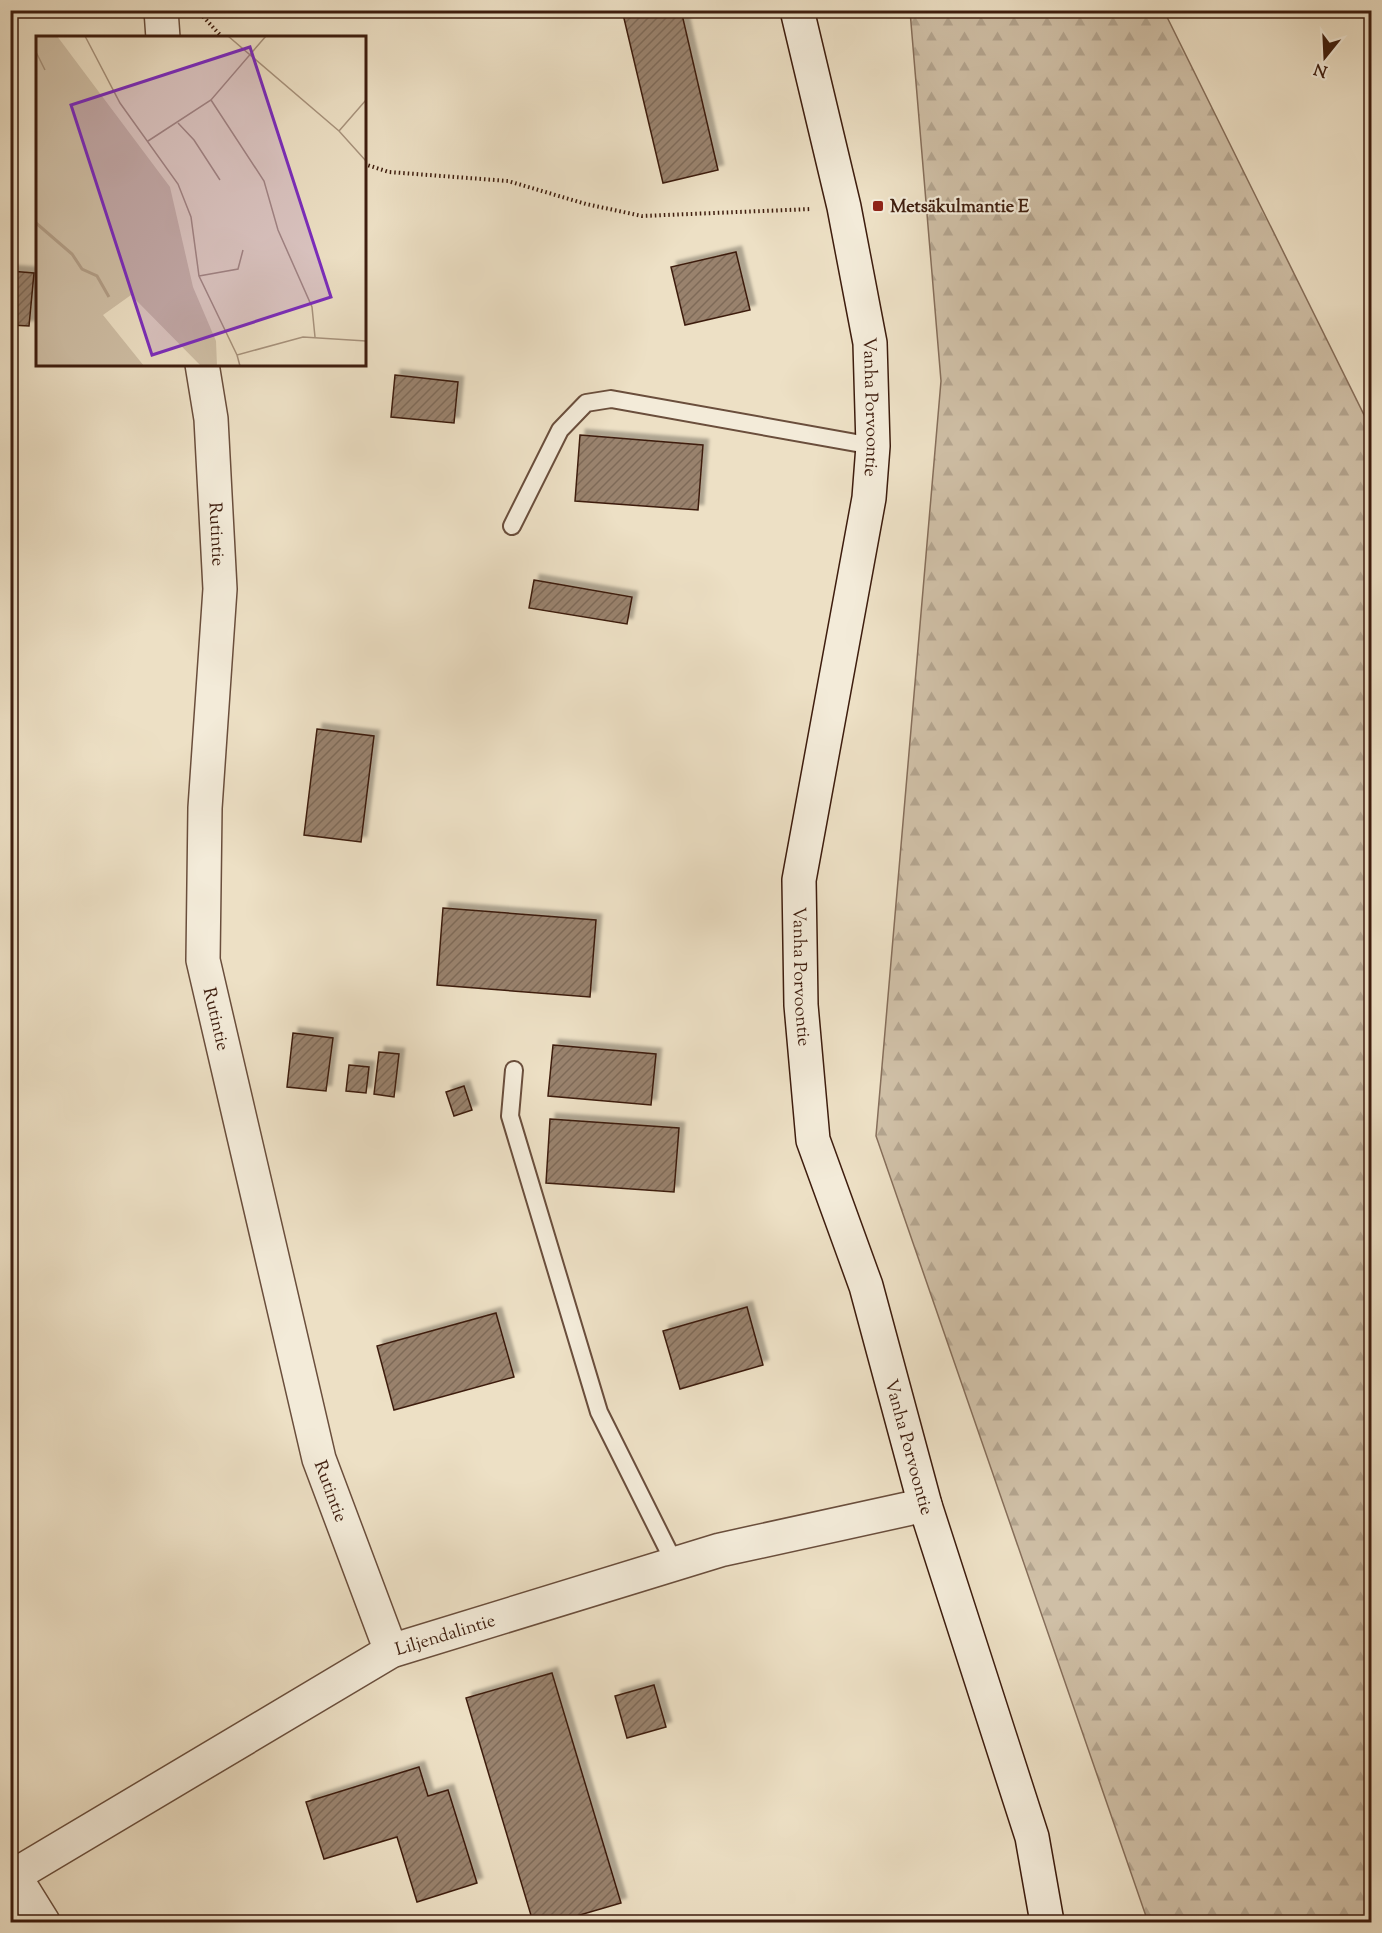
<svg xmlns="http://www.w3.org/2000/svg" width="1382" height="1933" viewBox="0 0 1382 1933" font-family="'Sorts Mill Goudy',serif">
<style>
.forest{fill:url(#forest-firs);stroke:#866e5a;stroke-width:1.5}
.building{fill:url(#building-hatch);stroke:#3e1d0e;stroke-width:1.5;filter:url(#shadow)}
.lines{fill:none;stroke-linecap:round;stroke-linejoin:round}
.service-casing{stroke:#6a4e3c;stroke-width:20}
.minor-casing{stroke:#6a4e3c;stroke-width:36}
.secondary-casing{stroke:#3e1d0e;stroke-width:36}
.path{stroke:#3e1d0e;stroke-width:4;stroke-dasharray:1.5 3;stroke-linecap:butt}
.service{stroke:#f3ebd9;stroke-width:16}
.minor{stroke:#f3ebd9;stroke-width:33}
.secondary{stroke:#f3ebd9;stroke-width:33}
.poi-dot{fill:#8f2418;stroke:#f3ebd9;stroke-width:2}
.labels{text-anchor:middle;stroke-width:4.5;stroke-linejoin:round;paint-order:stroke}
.poi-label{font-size:18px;font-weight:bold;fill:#3e1d0e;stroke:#f3ebd9;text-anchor:start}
.street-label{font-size:18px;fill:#3e1d0e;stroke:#f3ebd9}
.inset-river{fill:none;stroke:#b29e87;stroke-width:3}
.inset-road{fill:none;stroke:#a7927c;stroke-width:1.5}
.view{fill:#7b2cbf;fill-opacity:0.15;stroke:#7b2cbf;stroke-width:3}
.inset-edge{fill:none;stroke:#3e1d0e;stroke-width:3}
</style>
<defs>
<pattern id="forest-firs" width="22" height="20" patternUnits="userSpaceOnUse" patternTransform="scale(1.5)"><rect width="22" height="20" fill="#cfbfa6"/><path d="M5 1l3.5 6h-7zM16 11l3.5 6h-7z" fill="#b3a48e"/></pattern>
<pattern id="building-hatch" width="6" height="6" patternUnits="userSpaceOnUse" patternTransform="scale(1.5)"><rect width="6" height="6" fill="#99826d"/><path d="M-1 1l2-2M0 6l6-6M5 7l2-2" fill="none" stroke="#7e6a58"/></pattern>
<filter id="shadow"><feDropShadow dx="5.5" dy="-5.5" stdDeviation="1.5" flood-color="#0004"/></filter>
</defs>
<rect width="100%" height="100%" fill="#ede0c5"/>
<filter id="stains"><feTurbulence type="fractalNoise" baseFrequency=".00333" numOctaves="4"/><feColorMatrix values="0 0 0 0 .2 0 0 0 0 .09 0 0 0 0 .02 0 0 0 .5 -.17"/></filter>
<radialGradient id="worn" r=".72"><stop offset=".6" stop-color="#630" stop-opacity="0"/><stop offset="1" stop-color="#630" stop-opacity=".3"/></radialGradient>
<path class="forest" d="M 910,11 L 1164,11 L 1371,429 L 1371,1922 L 1148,1922 L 876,1136 L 941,381 Z"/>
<path class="building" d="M 622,10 L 681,10 L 718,170 L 663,183 Z
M 736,252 L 750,310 L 685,325 L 671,267 Z
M 10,271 L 34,273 L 29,326 L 10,325 Z
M 395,375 L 458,382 L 454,423 L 391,417 Z
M 580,435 L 703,445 L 698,510 L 575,501 Z
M 534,580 L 632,597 L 627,624 L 529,608 Z
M 317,729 L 374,736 L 361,842 L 304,835 Z
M 443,908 L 596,920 L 590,997 L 437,985 Z
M 293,1033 L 333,1038 L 326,1091 L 287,1087 Z
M 553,1045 L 656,1054 L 651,1105 L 548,1096 Z
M 379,1052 L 399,1054 L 394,1097 L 374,1094 Z
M 349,1065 L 369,1067 L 366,1093 L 346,1091 Z
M 464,1086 L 472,1110 L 454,1116 L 446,1092 Z
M 550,1119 L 679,1128 L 674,1192 L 546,1183 Z
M 747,1307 L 763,1365 L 680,1389 L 663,1331 Z
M 496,1313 L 514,1377 L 394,1410 L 377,1346 Z
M 552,1673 L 621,1903 L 556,1922 L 533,1922 L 466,1698 Z
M 654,1685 L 666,1727 L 627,1738 L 615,1696 Z
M 419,1767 L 428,1796 L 448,1790 L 477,1883 L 417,1902 L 397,1837 L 324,1859 L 306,1802 Z"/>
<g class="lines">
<g class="service-casing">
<path id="service" d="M 512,526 L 560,430 L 586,403 L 611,399 L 873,446
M 514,1070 L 510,1116 L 599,1412 L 675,1564"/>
</g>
<g class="minor-casing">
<g id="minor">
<path d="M 161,10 L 163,38"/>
<path id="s1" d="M 202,364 L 211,419 L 220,589 L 205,808 L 203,960 L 319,1459 L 391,1651"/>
<path d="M 10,1869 L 43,1922"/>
<path id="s2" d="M 10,1878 L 391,1651 L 720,1550 L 925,1505"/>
</g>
</g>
<g class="secondary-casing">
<g id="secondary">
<path id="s3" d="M 797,10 L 844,207 L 870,343 L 873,446 L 869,498 L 799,880 L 801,1005 L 813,1140 L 866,1286 L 925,1505 L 1032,1837 L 1047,1922"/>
</g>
</g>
<path class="path" d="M 197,10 L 223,38
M 364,164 L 389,172 L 508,181 L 586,204 L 642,216 L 811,209"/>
<use href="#service" class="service"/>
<use href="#minor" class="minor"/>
<use href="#secondary" class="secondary"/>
</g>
<rect class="poi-dot" x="872" y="200" width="12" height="12" rx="3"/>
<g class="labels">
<g class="poi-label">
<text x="890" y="212">Metsäkulmantie E</text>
</g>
<g class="street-label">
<text dy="6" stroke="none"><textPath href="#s3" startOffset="405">Vanha Porvoontie</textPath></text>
<text dy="6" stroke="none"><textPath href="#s1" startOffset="171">Rutintie</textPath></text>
<text dy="6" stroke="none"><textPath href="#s3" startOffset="981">Vanha Porvoontie</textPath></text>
<text dy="6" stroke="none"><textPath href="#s1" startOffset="658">Rutintie</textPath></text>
<text dy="6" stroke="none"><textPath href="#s3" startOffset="1467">Vanha Porvoontie</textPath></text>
<text dy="6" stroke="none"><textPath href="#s1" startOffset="1144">Rutintie</textPath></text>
<text dy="6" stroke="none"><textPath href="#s2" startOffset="500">Liljendalintie</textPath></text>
</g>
</g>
<g transform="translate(36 36)">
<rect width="330" height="330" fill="#ede0c5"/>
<path d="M 0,0 L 21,0 L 134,151 L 157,251 L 180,305 L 181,330 L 165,330 L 95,259 L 67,279 L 108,330 L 0,330 Z" fill="#cfbfa6"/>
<path class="inset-river" d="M 0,187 L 36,218 L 46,233 L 61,240 L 73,261"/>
<path class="inset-road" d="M 49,0 L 84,67 L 142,148 L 155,181 L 163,240 L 201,319M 192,0 L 303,95 L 330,125M 0,16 L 9,34M 175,64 L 228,145 L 242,194 L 276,271 L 279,301M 142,87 L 158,104 L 184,144M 303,95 L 330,64M 112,105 L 175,64 L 230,0M 163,240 L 202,233 L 207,214M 204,330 L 201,319 L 267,301 L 330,305"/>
<path class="view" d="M 214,11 L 295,261 L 116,319 L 35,69 Z"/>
<rect width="330" height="330" class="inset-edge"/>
</g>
<rect width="1382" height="1933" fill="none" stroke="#ede0c5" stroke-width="36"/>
<rect x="12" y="12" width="1358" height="1909" fill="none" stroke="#3e1d0e" stroke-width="3"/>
<rect x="18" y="18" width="1346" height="1897" fill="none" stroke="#3e1d0e" stroke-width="1.5"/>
<g transform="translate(1325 57) rotate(198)" stroke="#f3ebd9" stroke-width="4.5" paint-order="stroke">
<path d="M0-4.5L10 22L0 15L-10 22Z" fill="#3e1d0e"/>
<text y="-9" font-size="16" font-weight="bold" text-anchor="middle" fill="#3e1d0e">N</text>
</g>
<rect width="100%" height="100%" filter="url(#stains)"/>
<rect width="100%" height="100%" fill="url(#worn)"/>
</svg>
